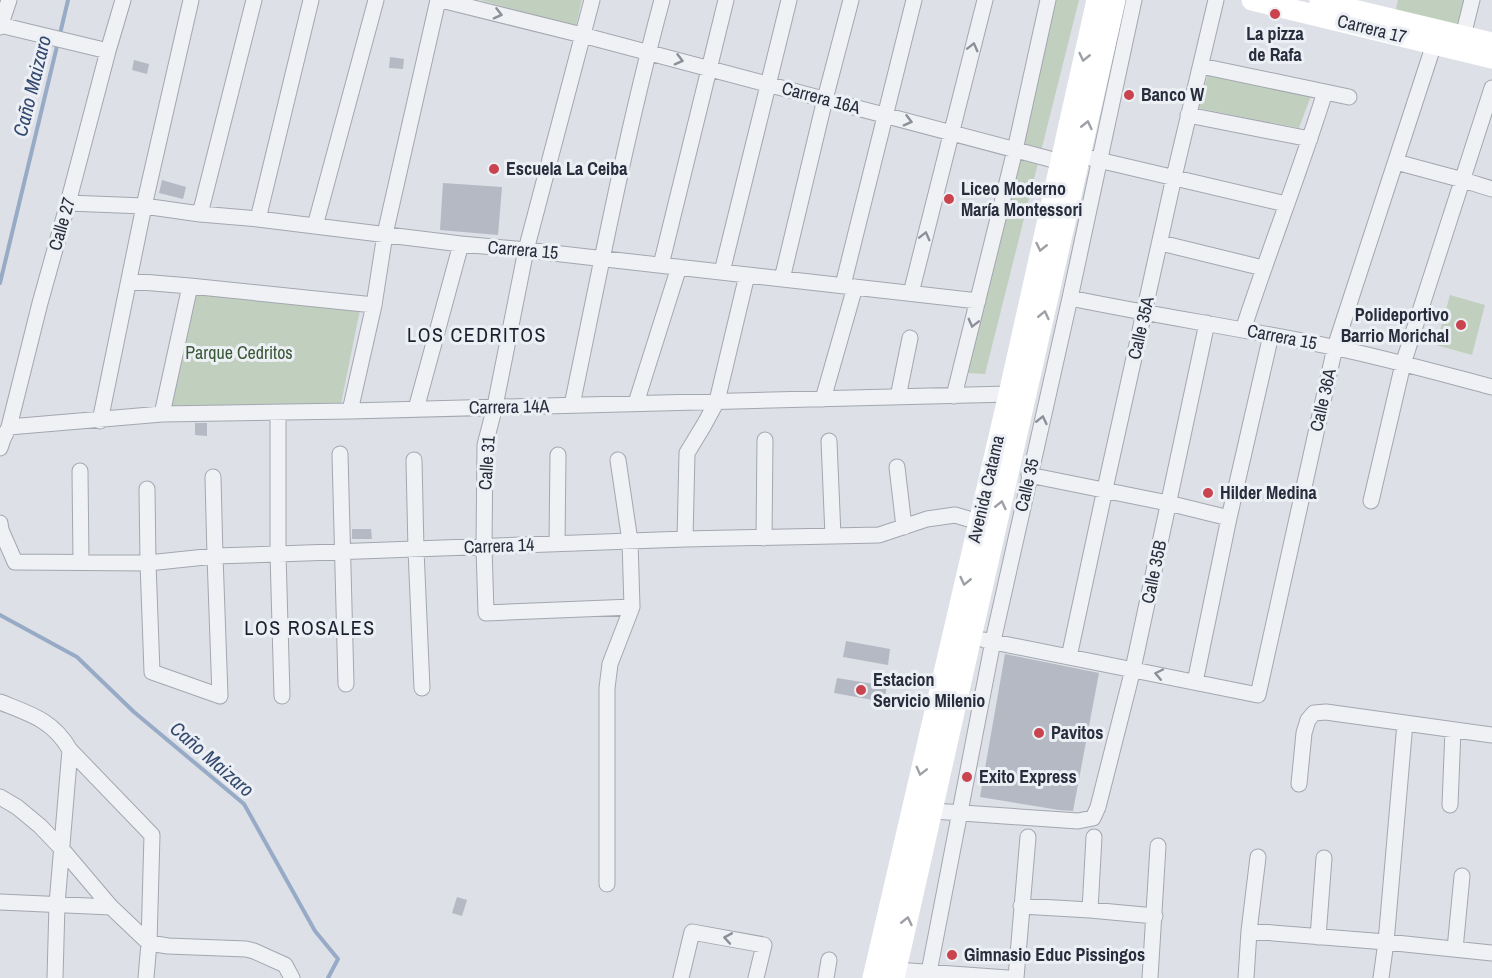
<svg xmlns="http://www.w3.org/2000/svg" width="1492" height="978" viewBox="0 0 1492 978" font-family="'Archivo Narrow',sans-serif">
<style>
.green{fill:#c1d0be}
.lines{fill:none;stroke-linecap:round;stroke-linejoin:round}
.stream{stroke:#98abc6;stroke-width:4}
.building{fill:#b4b9c3}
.street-casing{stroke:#a3a7b0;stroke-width:17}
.street{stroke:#eff1f5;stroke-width:15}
.secondary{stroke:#fff;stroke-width:21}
.oneway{stroke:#8b8f98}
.oneway2{stroke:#9ea0a7}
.poi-dot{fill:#c9444e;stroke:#eceff4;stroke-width:2}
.labels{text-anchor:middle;stroke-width:6;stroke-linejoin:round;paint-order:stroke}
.street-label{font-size:18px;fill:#272d3c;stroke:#eceff4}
.poi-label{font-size:18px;font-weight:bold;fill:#272d3c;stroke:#eceff4;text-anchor:start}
.park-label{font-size:18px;fill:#395835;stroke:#eceff4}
.water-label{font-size:20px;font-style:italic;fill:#33496f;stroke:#eceff4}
.neighbourhood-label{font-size:20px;letter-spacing:1.5px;fill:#191f2d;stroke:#eceff4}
</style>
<rect width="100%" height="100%" fill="#dde0e6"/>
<path class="green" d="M 480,0 L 582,0 L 576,26 Z
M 1055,0 L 1079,0 L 985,374 L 966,373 Z
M 1398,0 L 1468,0 L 1460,32 L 1395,13 Z
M 1208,74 L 1312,93 L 1299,128 L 1198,108 Z
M 192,288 L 361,305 L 340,409 L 163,414 Z
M 1450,295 L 1485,305 L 1472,355 L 1436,345 Z"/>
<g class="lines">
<path class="stream" d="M 60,34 L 68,0
M 0,283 L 58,42
M 0,615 L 77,657 L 134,712 L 244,804 L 315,931 L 338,959 L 328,978"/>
</g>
<path class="building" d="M 390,57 L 404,59 L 403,69 L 389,68 Z
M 134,60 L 149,64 L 147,74 L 132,70 Z
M 162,180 L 186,187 L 183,199 L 159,193 Z
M 443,183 L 502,187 L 498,235 L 440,230 Z
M 195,423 L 207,423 L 207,436 L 195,435 Z
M 352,529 L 371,529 L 372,539 L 352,539 Z
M 846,641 L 890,649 L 888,665 L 843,657 Z
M 1005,654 L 1099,673 L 1073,811 L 1059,810 L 980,797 Z
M 837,678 L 887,686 L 884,702 L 834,693 Z
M 457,897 L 467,900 L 462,916 L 452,913 Z"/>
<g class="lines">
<g class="street-casing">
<path id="street" d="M 441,0 L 582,35 L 1061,162
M 592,0 L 526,250 L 495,406 L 485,445 L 484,547 L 486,613 L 632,607
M 0,25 L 108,51
M 0,27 L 9,0
M 1463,36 L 1472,0
M 1201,66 L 1349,97
M 1188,115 L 1310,139
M 1090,158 L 1286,204
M 1396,162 L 1463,180 L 1492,189
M 68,203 L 144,206 L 200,214 L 258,219 L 461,244 L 526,250 L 978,301
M 200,214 L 254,0
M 258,219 L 311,0
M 315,226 L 376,0
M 1161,243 L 1263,268
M 661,265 L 726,0
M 722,272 L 789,0
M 782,279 L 825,99 L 851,0
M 129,281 L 190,286 L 374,305
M 843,285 L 914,0
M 911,293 L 985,0
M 1070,298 C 1157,316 1245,329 1332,347 C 1385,358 1439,373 1492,387
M 1243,330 C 1269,250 1300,172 1325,92
M 954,396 L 1015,150 L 1048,0
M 898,397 L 910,338
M 823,399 L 855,287
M 636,403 L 679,267
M 572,405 C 600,270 626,134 662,0
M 416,409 L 461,244
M 350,411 L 374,305 L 385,234 L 438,0
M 278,413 L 278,554 L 282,696
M 162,414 L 190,286
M 100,421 L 144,206 L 191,0
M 9,427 L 162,414 L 350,411 L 1009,394
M 829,441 L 833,536
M 0,448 L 3,439 L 9,427 L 40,303 L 68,203 L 108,51 L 123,0
M 340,454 L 346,684
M 414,460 L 416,550 L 422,688
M 897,467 L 904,527
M 80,471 L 81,562
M 1029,475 L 1168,503 L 1229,518
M 147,489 L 148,563 L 152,672 L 220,696 L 215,556 L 213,477
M 1371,501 L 1403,364 L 1492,88
M 0,523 L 1,530 L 15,562 L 148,563 L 215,556 L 278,554 L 685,539 L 879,535 L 927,519 L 955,515 L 979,522
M 764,538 L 765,440
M 685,539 L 687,453 L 704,425 L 717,401 L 747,275
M 557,544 L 558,455
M 984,640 L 1258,695 L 1335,347 L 1434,44
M 1069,657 L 1105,489 L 1174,177 L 1216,0
M 1195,682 L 1229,518 L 1271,335
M 0,702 C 30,714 53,720 70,750 L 152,835 L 149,943 L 146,978
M 1299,784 L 1304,733 L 1308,720 L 1314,713 L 1326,712 L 1492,735
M 0,797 L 17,807 L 40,826 L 61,848 L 111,907 L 149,943 L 168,946 L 246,949 L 254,951 L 285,965 L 292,978
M 1450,805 L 1453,730
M 933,811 L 1078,821 L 1093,818 L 1098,807 L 1133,669 L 1207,323
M 607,884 L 607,688 L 610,664 L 632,607 L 630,541 L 618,460
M 0,902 L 111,907
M 1021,906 L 1090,910 L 1155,916
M 1090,910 L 1094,837
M 1249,931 L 1386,942 L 1492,953
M 1318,937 L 1324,858
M 1455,949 L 1462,876
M 896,970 L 1008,978
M 929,972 L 993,641 L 1070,298 L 1134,0
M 55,978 L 57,904 L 70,750
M 681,978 L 692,932 L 764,945 L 756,978
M 826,978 L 829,960
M 1016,978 L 1028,837
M 1150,978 L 1158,846
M 1246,978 L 1249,931 L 1258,857
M 1381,978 L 1386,942 L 1405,723"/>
</g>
<use href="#street" class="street"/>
<path class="secondary" d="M 1252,0 L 1492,58
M 1320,2 L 1492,43
M 873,978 L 1009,394 L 1097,0
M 894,978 L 1115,0"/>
</g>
<defs><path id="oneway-chevron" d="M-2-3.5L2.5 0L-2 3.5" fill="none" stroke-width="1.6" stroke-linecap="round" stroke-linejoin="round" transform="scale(1.5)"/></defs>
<g class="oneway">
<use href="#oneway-chevron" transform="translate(498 14) rotate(14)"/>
<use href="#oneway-chevron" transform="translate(973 47) rotate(-76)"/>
<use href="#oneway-chevron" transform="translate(679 60) rotate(15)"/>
<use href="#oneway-chevron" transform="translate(908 121) rotate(15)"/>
<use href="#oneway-chevron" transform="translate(925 236) rotate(-76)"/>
<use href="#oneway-chevron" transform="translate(973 323) rotate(104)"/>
<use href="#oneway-chevron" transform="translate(1042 420) rotate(-77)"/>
<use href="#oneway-chevron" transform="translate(1159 674) rotate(-168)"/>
<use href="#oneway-chevron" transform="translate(728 938) rotate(-170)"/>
</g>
<g class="oneway2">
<use href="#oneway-chevron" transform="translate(1084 57) rotate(103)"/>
<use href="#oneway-chevron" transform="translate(1087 125) rotate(-77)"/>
<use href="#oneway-chevron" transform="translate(1041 247) rotate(103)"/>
<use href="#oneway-chevron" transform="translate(1044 315) rotate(-77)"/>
<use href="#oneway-chevron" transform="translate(1001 505) rotate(-77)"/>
<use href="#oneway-chevron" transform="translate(965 581) rotate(103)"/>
<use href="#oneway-chevron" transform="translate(921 771) rotate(104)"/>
<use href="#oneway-chevron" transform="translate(907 921) rotate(-77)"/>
</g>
<g class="poi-dot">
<circle cx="1275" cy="14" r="6"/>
<circle cx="1129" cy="95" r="6"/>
<circle cx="494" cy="169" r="6"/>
<circle cx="949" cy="199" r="6"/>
<circle cx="1461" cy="325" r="6"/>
<circle cx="1208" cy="493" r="6"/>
<circle cx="861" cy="690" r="6"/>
<circle cx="1039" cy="733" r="6"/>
<circle cx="967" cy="777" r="6"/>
<circle cx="952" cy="955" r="6"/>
</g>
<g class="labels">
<g class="street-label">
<text transform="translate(1372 29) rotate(14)" y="6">Carrera 17</text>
<text transform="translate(821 98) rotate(15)" y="6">Carrera 16A</text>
<text transform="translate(62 224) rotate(-74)" y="6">Calle 27</text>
<text transform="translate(523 250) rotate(5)" y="6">Carrera 15</text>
<text transform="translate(1141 328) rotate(-77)" y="6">Calle 35A</text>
<text transform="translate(1282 337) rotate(11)" y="6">Carrera 15</text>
<text transform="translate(1323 400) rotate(-77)" y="6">Calle 36A</text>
<text transform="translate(509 407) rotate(-1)" y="6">Carrera 14A</text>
<text transform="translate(487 463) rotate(-86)" y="6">Calle 31</text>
<text transform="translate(1027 485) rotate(-77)" y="6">Calle 35</text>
<text transform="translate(986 489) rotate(-77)" y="6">Avenida Catama</text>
<text transform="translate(499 546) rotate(-2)" y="6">Carrera 14</text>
<text transform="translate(1154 572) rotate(-78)" y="6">Calle 35B</text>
</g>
<g class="poi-label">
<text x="1275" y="40" text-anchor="middle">La pizza<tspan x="1275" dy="21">de Rafa</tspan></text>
<text x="1141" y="101">Banco W</text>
<text x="506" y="175">Escuela La Ceiba</text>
<text x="961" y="195">Liceo Moderno<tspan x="961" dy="21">María Montessori</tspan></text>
<text x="1449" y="321" text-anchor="end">Polideportivo<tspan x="1449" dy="21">Barrio Morichal</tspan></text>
<text x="1220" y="499">Hilder Medina</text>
<text x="873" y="686">Estacion<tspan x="873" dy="21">Servicio Milenio</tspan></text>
<text x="1051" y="739">Pavitos</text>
<text x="979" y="783">Exito Express</text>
<text x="964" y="961">Gimnasio Educ Pissingos</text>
</g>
<g class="park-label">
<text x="239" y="359">Parque Cedritos</text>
</g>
<g class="water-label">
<text transform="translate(32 86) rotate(-76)" y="7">Caño Maizaro</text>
<text transform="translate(212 759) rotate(41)" y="7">Caño Maizaro</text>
</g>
<g class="neighbourhood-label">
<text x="477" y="342">LOS CEDRITOS</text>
<text x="310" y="635">LOS ROSALES</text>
</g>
</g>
</svg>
